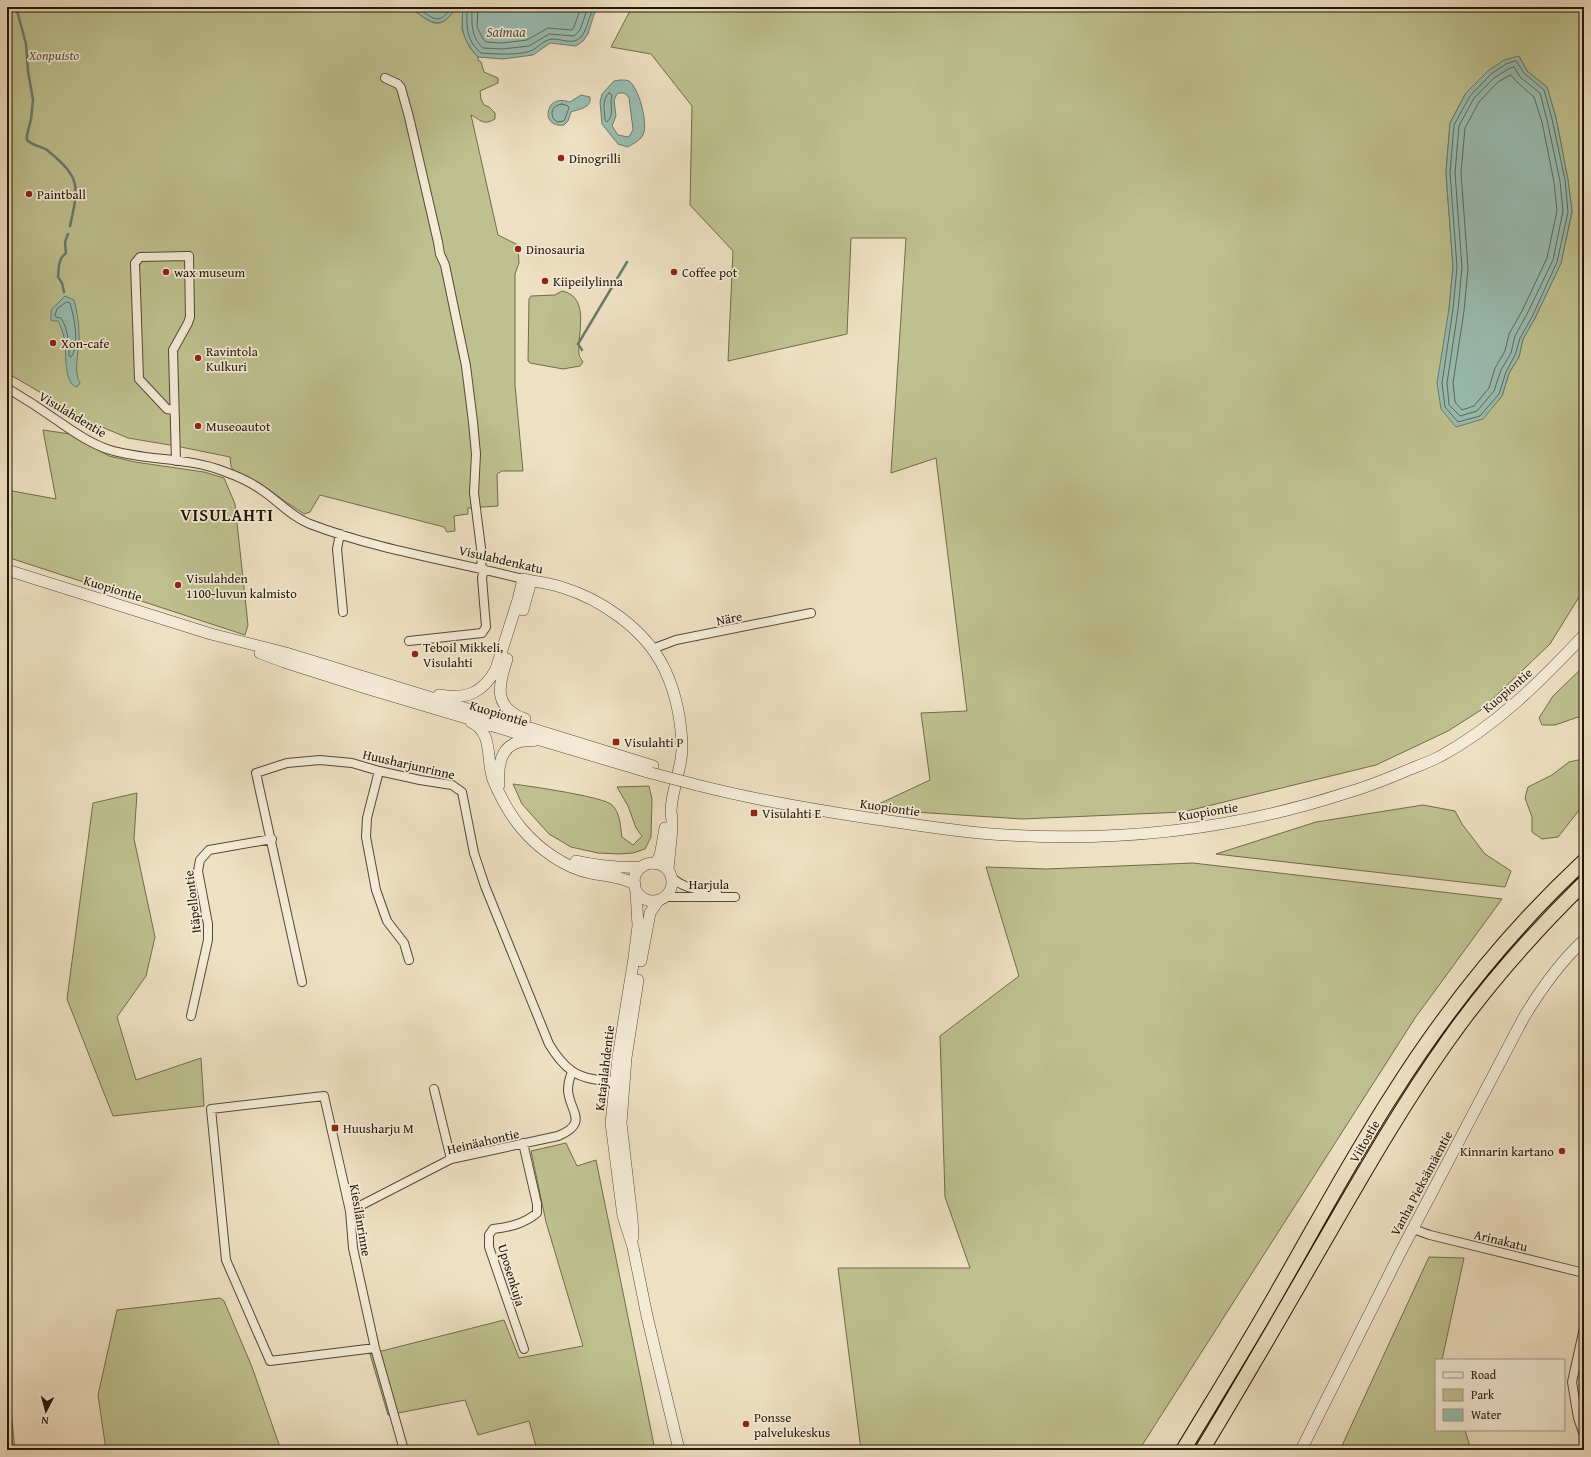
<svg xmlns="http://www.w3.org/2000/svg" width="1591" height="1457" viewBox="0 0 1591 1457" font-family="'Gentium Book Plus',serif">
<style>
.green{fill:#bec18f;stroke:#716b4b;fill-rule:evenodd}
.water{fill:#99bdb1;stroke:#6a7a6d;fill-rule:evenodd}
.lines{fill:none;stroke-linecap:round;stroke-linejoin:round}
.shore{stroke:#5e695c;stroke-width:1}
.stream{stroke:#6a7a6d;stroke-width:2.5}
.minor-casing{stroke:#564836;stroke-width:10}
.tertiary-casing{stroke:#564836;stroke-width:12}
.trunk-casing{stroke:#241507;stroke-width:16}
.minor{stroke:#f4ebd7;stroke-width:8}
.tertiary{stroke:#f4ebd7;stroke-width:11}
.trunk{stroke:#eee0c2;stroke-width:14}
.tertiary-bridge-casing{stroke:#564836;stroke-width:12;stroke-linecap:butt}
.tertiary-bridge{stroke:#f4ebd7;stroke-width:11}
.poi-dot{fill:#8f2418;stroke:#f4ebd7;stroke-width:1.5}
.labels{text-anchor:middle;stroke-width:3.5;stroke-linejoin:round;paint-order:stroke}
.park-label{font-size:13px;font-style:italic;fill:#5a5137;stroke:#f4ebd7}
.poi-label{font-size:13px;fill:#241507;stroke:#f4ebd7;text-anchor:start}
.street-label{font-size:13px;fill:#241507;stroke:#f4ebd7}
.water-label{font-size:14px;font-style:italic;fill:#4d5042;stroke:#f4ebd7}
.district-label{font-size:17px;font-weight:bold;letter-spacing:1px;fill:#241507;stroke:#f4ebd7}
</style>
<rect width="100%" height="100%" fill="#eee0c2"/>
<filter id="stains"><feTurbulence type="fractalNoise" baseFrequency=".005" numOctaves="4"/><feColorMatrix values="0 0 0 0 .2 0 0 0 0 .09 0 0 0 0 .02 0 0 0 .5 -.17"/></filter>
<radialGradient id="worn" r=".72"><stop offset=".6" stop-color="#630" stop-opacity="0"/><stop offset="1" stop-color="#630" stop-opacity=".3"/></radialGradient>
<path class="green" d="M 7,7 L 409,7 C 430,21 439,35 456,7 L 463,7 L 462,30 L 470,48 L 478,57 L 478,60 L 481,62 L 484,72 L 498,78 L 498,83 L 480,91 L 481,99 L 484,105 L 489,107 L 495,113 L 495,119 C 483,126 481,120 471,115 L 498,235 L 518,245 L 519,263 L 515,274 L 515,385 L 523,471 L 502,471 L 497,474 L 498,506 L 468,508 L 468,514 L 454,516 L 455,531 L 447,532 L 444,527 L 320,495 L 310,512 L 304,514 L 286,502 L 267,488 L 233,470 L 231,466 L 230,457 L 176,446 L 128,438 L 83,419 L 69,409 L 7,373 Z
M 632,7 L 1584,7 L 1584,589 L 1550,644 L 1481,710 L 1448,731 L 1376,765 L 1183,812 L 1022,819 L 868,809 L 930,780 L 921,713 L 967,711 L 936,458 L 891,473 L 906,238 L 851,238 L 847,334 L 728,361 L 733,251 L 690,205 L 692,106 L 651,54 L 611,47 ZM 1519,56 L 1527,71 L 1547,87 L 1556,118 L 1568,180 L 1572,212 L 1561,263 L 1535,318 L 1523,339 L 1519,357 L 1509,373 L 1502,396 L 1492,407 L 1449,309 L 1453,267 L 1446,173 L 1450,123 L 1466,93 Z
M 562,291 C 591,297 577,334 579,354 C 579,357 582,360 583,362 L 580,366 L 563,369 L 530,363 L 528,361 L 529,299 L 531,296 L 555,295 Z
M 43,430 L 70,434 L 109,456 L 135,462 L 204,472 L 224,478 L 235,504 L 248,625 L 245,635 L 7,557 L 7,490 L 56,499 Z
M 1584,666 L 1584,715 L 1555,725 L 1542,725 L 1539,718 L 1553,696 Z
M 1578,760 L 1584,761 L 1584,804 L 1558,837 L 1542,839 L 1532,832 L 1532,817 L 1525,798 L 1528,787 L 1552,775 L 1569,762 Z
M 513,784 C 529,786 605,797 612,805 C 621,814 620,826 622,837 L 633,845 L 642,836 L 636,828 L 628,806 L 617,787 L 649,786 L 652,799 L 651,837 L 645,849 L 633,853 L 619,854 L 598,853 L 571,847 L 549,834 L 522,804 Z
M 137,793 L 134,839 L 155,937 L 146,976 L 117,1017 L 136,1080 L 201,1058 L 204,1106 L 113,1116 L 67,999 L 93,803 Z
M 1423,805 L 1455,811 L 1462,824 L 1485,854 L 1511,871 L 1505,887 L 1216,854 L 1316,822 Z
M 1193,863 L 1502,899 L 1415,1018 L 1139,1450 L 861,1450 L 838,1268 L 970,1268 L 945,1197 L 940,1036 L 1019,976 L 986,867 L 1046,869 Z
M 566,1143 L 577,1166 L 596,1160 L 655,1450 L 537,1450 L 529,1421 L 478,1435 L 465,1400 L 388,1415 L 370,1354 L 504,1320 L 519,1358 L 583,1346 L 546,1222 L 531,1151 Z
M 1429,1257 L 1464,1258 L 1442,1360 L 1436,1360 L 1436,1430 L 1465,1430 L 1471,1450 L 1340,1450 Z
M 220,1298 L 224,1301 L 252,1367 L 281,1450 L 106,1450 L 98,1395 L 117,1310 Z
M 7,1411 L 11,1411 L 15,1450 L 7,1450 Z"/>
<path class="water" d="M 409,7 L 456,7 C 440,34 430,21 409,7 Z
M 463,7 L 600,7 L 594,14 L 588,34 L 583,41 L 576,46 L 550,43 L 533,55 L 503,59 L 478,57 C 462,39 461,30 463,7 Z
M 1519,56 L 1527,71 L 1547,87 L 1556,118 L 1568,180 L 1572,211 L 1561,263 L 1535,318 L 1523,339 L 1519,357 L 1509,373 L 1502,396 L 1483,419 L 1456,427 L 1441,409 L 1437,383 L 1449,309 L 1453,267 L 1446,173 L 1450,123 L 1466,93 L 1488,71 L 1504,60 Z
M 620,80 C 623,80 627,80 629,81 C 639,88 647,121 644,132 C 642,140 634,143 628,147 L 618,144 L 602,124 L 600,102 L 602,94 L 614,81 ZM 619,93 L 625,93 L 629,98 L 633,129 L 631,134 L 628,137 L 618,135 L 612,126 L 616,116 L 614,100 L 617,94 Z
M 581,95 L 590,97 C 592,108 579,109 571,112 L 568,121 L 564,125 C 550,127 544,116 551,105 C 557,99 562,100 570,102 Z
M 65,296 L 74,300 C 77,312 79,322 79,334 C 80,346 74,367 78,378 C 78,380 80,381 80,383 L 77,387 C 64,385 66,352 65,342 C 64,336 61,326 58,321 L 53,321 L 51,320 L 51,310 Z"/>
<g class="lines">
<path class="shore" d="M 416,7 C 432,17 439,28 451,7
M 467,7 C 467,26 465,39 481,53 C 494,54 521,56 533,50 C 538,47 542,42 548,40 C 558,36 572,47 581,37 C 588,29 588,16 595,7
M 472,7 C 472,23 470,36 483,48 L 502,49 L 529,46 L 549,34 L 574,36 L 580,30 L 588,7
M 478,7 L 477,27 L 483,39 L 486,42 L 502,43 L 527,40 L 548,28 L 572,30 L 574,27 L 581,7
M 1516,61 L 1524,73 L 1544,90 L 1552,119 L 1565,180 L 1568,212 L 1557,262 L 1532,317 L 1520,338 L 1515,355 L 1506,372 L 1499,394 L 1480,416 L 1458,422 L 1445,407 L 1442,383 L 1453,309 L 1457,267 L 1450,173 L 1454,125 L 1470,96 L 1491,74 L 1506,64 Z
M 1514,67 L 1520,77 L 1540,93 L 1547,120 L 1560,181 L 1563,211 L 1553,260 L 1527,314 L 1515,336 L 1511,353 L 1501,370 L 1494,391 L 1477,411 L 1460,416 L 1449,405 L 1447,383 L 1458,310 L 1462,267 L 1455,173 L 1459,126 L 1474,98 L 1494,78 L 1508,69 Z
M 1511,75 L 1517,82 L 1534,97 L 1542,122 L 1554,182 L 1557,211 L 1547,258 L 1522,311 L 1509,334 L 1505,351 L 1495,368 L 1489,388 L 1474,406 L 1462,410 L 1455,402 L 1453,383 L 1464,311 L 1468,268 L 1461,173 L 1465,128 L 1479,102 L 1498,82 Z
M 609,93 L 612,95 C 609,104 615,115 607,122 L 605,120 C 605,111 601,100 609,93 Z
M 562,104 L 568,106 L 569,108 L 564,121 L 557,122 L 553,118 C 550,110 554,105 562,104 Z
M 67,302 L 70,303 C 74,316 80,346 71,357 L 69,356 C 69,343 68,329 61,318 L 56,317 L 55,315 L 57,309 Z"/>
<path class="stream" d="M 16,7 L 26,44 L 28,71 L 33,100 L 31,119 L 27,135 L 27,140 C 33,146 41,146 47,150 C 81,178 79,185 70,226
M 64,292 L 62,283 L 58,277 C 59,267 58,259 66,253 L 65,242 L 68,234
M 582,350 L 578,344 L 627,262"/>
<g class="minor-casing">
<path id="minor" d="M 385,78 L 398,84 L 401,88 L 409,117 L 438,242 L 440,254 L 445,265 L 466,366 L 473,422 L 476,454 L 474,493 L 482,556 L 481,568
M 7,388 C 24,398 41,409 58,421 C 74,432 91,444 110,450 C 147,461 187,457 223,471 C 237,476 251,482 263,491 C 279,502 292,517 310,524 C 378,550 452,561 523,579
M 174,410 L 167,409 L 139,379 L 135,263 L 140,257 L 189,256 L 190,317 L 188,323 L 173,350 L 176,461
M 340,534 L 337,549 L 343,612
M 409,641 L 482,633 L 486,627 L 482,578 L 484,569
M 652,649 L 676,640 L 811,613
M 379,771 L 367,818 L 366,837 L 376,890 L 387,921 L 404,943 L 409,960
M 671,877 C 684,889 700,890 717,893
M 666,897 L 735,897
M 302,982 L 256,773 L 287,763 L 320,760 L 352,763 L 379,771 L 420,780 L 452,785 L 462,792 L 474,853 L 485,886 L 549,1044 C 555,1054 562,1064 572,1071 C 584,1080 606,1081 621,1082
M 191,1016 L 208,940 L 208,924 L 198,871 L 200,860 L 209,850 L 272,839
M 434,1089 L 451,1159
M 523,1143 L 537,1204 L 537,1213 C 524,1224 509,1227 493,1229 L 489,1235 L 489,1247 L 524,1349
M 350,1211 L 451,1159 L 558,1136 C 590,1123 569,1111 568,1090 C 568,1084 570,1077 572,1072
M 1413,1229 L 1430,1235 L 1584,1273
M 1584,1328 L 1572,1382 L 1578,1418 L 1584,1435
M 375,1348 L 270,1361 L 226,1260 L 211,1109 L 324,1096 L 350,1211 L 353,1248 L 375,1348 L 404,1450"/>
</g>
<g class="tertiary-casing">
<path id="tertiary" d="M 7,570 L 211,634 L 286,653 L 653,766
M 523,610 L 531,581
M 260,653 L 284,662 L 369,689 L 651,773
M 507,659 C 498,686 493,708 525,719
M 439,695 C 466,700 483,693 496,669 L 518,600 L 523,579 C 536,582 549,583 561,587 C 601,599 645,629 664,668 C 676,692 682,723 682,750 C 681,770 672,790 671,810 C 671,814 672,818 672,822 C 672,838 669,854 668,870
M 471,722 C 495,733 485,762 494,782 C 501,798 510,815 522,829 C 539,849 565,868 591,873 C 606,876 620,876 635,884
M 499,785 C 497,760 503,739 533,741
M 697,785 C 755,800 815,810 875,819 C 919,825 963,833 1007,835 C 1123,842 1236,829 1346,793 C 1367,787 1387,779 1408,770 C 1418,766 1429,762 1439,757 C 1495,727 1541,681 1584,635
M 576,861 C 598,866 619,868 642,867
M634 882a19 19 0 1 1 38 0a19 19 0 1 1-38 0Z
M 655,864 L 660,856 L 665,828
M 636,891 L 638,926 L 634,958 L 618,1057 L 611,1123 L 623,1216 L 633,1247 L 647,1316 L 679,1450
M 641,961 L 650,913 L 658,901
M 633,1237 L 632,1218 L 621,1123 L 626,1058 L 638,980
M 1301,1450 L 1399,1255 L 1524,1017 C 1541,989 1560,962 1584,940"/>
</g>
<g class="trunk-casing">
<path id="trunk" d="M 1183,1450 C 1215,1397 1248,1344 1279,1289 C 1316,1225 1351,1159 1391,1097 C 1445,1011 1510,930 1584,861
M 1202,1450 C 1243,1382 1283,1313 1322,1245 C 1362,1176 1401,1107 1447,1042 C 1487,985 1534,932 1584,883"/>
</g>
<use href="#minor" class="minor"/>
<use href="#tertiary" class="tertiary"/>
<use href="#trunk" class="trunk"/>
<g class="tertiary-bridge-casing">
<path id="tertiary-bridge" d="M 651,773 L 697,785"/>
</g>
<use href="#tertiary-bridge" class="tertiary-bridge"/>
</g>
<g class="poi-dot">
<circle cx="561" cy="158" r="4"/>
<circle cx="29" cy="194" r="4"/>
<circle cx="518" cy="249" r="4"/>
<circle cx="166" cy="272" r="4"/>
<circle cx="674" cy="272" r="4"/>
<circle cx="545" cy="281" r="4"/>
<circle cx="53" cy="343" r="4"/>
<circle cx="198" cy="358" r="4"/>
<circle cx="198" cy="426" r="4"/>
<circle cx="178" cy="585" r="4"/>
<circle cx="415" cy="654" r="4"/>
<rect x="612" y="738" width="8" height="8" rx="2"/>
<rect x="750" y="809" width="8" height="8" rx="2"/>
<rect x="331" y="1124" width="8" height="8" rx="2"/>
<circle cx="1562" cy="1151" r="4"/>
<circle cx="746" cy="1424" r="4"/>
</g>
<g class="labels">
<g class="park-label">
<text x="54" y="60">Xonpuisto</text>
</g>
<g class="poi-label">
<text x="569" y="163">Dinogrilli</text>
<text x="37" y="199">Paintball</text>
<text x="526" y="254">Dinosauria</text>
<text x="174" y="277">wax museum</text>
<text x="682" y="277">Coffee pot</text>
<text x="553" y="286">Kiipeilylinna</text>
<text x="61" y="348">Xon-cafe</text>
<text x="206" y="356">Ravintola<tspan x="206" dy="15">Kulkuri</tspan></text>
<text x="206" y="431">Museoautot</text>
<text x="186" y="583">Visulahden<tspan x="186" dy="15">1100-luvun kalmisto</tspan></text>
<text x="423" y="652">Teboil Mikkeli,<tspan x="423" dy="15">Visulahti</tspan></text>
<text x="624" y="747">Visulahti P</text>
<text x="762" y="818">Visulahti E</text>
<text x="343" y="1133">Huusharju M</text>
<text x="1554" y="1156" text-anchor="end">Kinnarin kartano</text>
<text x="754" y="1422">Ponsse<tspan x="754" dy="15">palvelukeskus</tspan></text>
</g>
<g class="street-label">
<text transform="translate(73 414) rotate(31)" y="5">Visulahdentie</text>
<text transform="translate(501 559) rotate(13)" y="5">Visulahdenkatu</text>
<text transform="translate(113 588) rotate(17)" y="5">Kuopiontie</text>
<text transform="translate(729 618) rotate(-11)" y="5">Näre</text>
<text transform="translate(1507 690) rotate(-41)" y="5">Kuopiontie</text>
<text transform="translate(499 713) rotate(17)" y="5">Kuopiontie</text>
<text transform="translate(409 764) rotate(13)" y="5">Huusharjunrinne</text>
<text transform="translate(890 807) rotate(8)" y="5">Kuopiontie</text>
<text transform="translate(1208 811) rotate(-9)" y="5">Kuopiontie</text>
<text x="709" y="889">Harjula</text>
<text transform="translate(192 902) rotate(-97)" y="5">Itäpellontie</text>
<text transform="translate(604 1068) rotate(-83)" y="5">Katajalahdentie</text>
<text transform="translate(483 1141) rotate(-13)" y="5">Heinäahontie</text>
<text transform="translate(1364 1141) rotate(-60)" y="5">Viitostie</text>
<text transform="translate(1421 1183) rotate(-62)" y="5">Vanha Pieksämäentie</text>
<text transform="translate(361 1220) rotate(80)" y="5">Kiesilänrinne</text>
<text transform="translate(1501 1240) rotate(14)" y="5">Arinakatu</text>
<text transform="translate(512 1275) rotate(73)" y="5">Uposenkuja</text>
</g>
<g class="water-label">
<text x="506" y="37">Saimaa</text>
</g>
<g class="district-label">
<text x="227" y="521">VISULAHTI</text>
</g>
</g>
<rect width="1591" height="1457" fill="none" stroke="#eee0c2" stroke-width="24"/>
<rect x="8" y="8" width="1575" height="1441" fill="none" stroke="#241507" stroke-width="2"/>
<rect x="12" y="12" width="1567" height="1433" fill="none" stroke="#241507"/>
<rect x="1435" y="1359" width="130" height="72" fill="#f4ebd7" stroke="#a19584"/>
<rect x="1443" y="1372" width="20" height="6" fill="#f4ebd7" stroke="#a19584"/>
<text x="1471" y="1379" font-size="12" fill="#241507">Road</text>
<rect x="1443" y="1389" width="20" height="12" fill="#bec18f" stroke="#a19584"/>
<text x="1471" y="1399" font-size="12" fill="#241507">Park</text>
<rect x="1443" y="1409" width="20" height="12" fill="#99bdb1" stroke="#a19584"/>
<text x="1471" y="1419" font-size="12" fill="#241507">Water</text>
<g transform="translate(46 1411) rotate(186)" stroke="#f4ebd7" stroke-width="3" paint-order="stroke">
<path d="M0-3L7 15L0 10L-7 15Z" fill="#241507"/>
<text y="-6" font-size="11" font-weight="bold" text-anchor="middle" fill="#241507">N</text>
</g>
<rect width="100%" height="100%" filter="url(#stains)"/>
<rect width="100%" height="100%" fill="url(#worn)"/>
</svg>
